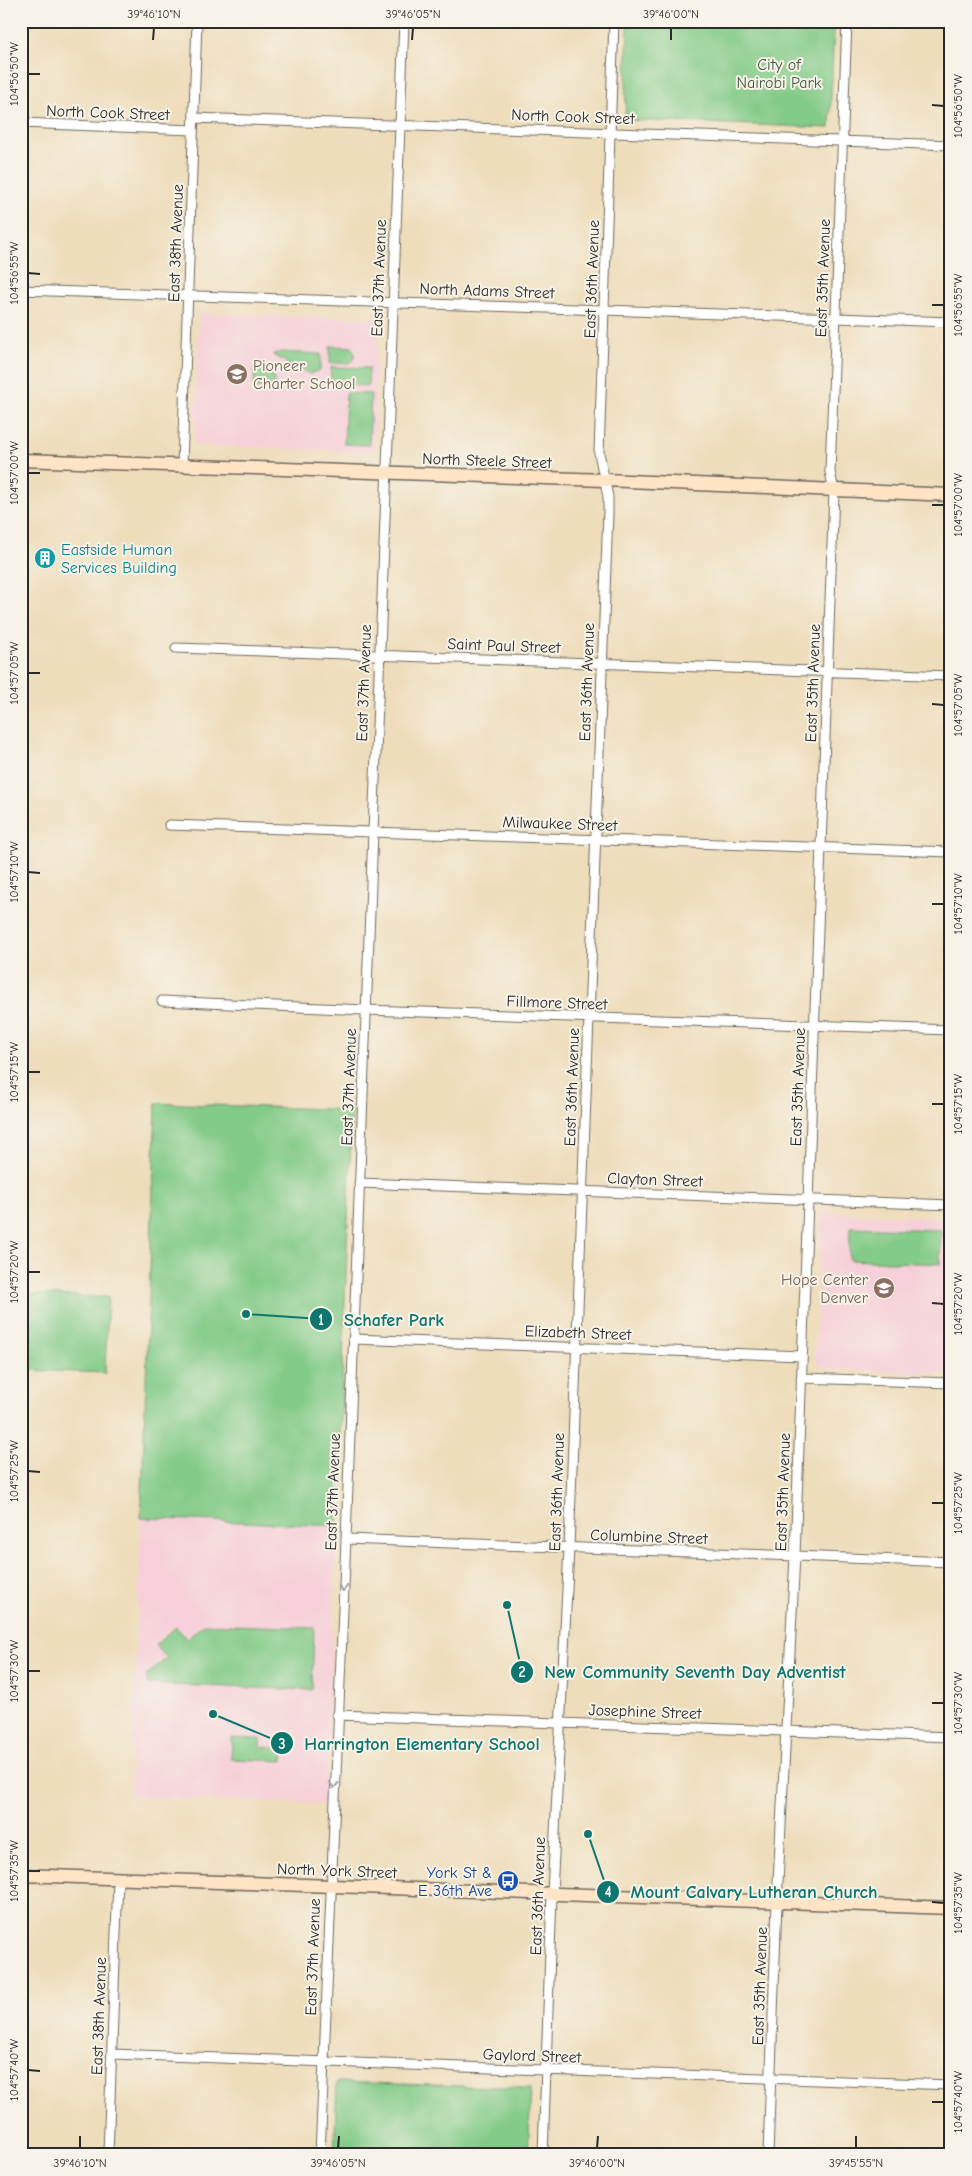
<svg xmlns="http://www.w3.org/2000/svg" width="972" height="2176" viewBox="0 0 972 2176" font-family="'Comic Neue',sans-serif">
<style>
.built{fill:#f6cfd8}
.green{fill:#83cb88;stroke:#577b5a}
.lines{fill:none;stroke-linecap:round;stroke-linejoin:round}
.street-casing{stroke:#6f695d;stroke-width:11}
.secondary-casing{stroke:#6f695d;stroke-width:15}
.street{stroke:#fff;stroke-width:9}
.secondary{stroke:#ffe4c6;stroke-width:12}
.oneway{stroke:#a0a0a0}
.ticks{fill:none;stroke:#2b2b2b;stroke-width:2}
.labels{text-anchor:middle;stroke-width:4;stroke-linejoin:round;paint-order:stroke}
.park-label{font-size:16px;fill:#455b47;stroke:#f7f3e8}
.street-label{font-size:16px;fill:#2b2b2b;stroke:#f7f3e8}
.education-label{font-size:16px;fill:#785e54;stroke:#f7f3e8;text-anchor:start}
.culture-label{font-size:16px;fill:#0d838f;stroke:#f7f3e8;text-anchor:start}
.transit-label{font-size:16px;fill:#164399;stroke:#f7f3e8;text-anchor:end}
.leader{fill:none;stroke:#0f766e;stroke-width:2}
.callout-dot{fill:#0f766e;stroke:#f7f3e8;stroke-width:2}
.mark-label{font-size:15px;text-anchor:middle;font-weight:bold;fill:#fff}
.callout-label{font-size:18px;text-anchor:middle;font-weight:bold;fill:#0f766e;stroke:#f7f3e8;stroke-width:4;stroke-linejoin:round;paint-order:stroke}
.neatline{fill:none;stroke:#2b2b2b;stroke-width:2}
.ticks-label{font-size:12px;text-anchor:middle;fill:#2b2b2b}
</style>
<rect width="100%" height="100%" fill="#f7f3e8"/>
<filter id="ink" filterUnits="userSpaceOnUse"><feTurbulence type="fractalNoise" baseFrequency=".02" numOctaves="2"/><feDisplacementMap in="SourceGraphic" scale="10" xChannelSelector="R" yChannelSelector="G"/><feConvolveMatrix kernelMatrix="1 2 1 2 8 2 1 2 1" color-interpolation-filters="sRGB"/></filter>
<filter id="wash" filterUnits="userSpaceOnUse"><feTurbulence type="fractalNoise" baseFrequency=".0096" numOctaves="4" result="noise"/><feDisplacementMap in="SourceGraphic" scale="20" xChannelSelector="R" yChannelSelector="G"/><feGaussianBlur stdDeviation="1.12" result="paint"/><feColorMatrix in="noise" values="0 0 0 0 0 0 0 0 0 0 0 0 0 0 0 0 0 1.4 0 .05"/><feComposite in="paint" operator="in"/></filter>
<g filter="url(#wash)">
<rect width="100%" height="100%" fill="#edb"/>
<path class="built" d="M 199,313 L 378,319 L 374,452 L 194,445 Z
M 821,1213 L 951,1218 L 951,1374 L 830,1369 L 818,1364 L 815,1358 Z
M 141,1518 L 337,1526 L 326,1804 L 130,1797 Z"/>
<path class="green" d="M 628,21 L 834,21 L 830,128 L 625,120 Z
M 330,346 L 352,347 L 355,355 L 353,361 C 345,366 338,361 330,364 Z
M 282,352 L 321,354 L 320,370 L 309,374 L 298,367 L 288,366 L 285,361 L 274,356 L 273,354 Z
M 259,366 L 274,377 L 275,389 L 254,388 L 254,367 Z
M 331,367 L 369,368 L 368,386 L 330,384 Z
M 346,393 L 371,394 L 369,445 L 344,444 Z
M 156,1103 L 352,1110 L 337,1526 L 141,1518 Z
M 850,1227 L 941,1230 L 940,1264 L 849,1260 Z
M 21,1294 L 108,1297 L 105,1373 L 21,1370 Z
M 204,1624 L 314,1628 L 312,1690 L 147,1684 L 147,1675 L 167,1658 L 155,1645 L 176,1627 L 187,1639 Z
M 232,1738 L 261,1739 L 261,1747 L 284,1748 L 283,1761 L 231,1759 Z
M 337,2082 L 531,2088 L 528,2155 L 334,2155 Z"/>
</g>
<g filter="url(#ink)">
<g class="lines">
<g class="street-casing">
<path id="street" d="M 194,118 L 951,145
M 21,123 L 193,130
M 21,290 L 951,322
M 182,466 L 197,21
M 176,648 L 951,676
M 169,825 L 951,852
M 162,1001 L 366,1010 L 951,1030
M 359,1183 L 951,1205
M 353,1339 L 802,1356
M 801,1378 L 951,1383
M 346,1539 L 951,1562
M 337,1715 L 951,1737
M 112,2054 L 951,2085
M 108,2155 L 118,1878
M 320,2155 L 346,1539 L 404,21
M 543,2155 L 552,1894 L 569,1548 L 608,513 L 608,497 L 599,453 L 614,21
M 768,2155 L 777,1902 L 795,1556 L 834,491 L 830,472 L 847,21"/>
</g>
<g class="secondary-casing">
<path id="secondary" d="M 21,460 L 605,480 L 951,495
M 21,1875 L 951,1908"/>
</g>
<use href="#street" class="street"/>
<use href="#secondary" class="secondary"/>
</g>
<defs><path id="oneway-chevron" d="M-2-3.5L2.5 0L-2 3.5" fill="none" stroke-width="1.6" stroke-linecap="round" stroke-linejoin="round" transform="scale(1.25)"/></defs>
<g class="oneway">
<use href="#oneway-chevron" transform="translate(343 1588) rotate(93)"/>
<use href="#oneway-chevron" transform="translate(334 1785) rotate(93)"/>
</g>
</g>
<path class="ticks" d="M 153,40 L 154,28M 412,40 L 413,28M 671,40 L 671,28M 28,74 L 40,74M 932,105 L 944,106M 28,273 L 40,274M 932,305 L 944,305M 28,473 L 40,473M 932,505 L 944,505M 28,673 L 40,673M 932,704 L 944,705M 28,872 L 40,873M 932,904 L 944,904M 28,1072 L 40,1072M 932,1104 L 944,1104M 28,1272 L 40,1272M 932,1303 L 944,1304M 28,1471 L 40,1472M 932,1503 L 944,1503M 28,1671 L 40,1671M 932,1703 L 944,1703M 28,1871 L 40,1871M 932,1902 L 944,1903M 28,2070 L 40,2071M 932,2102 L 944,2102M 80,2148 L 80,2136M 338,2148 L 339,2136M 597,2148 L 598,2136M 856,2148 L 856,2136"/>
<defs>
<g id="school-disc" transform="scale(1.125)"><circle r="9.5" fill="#8d6e63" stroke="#f7f3e8"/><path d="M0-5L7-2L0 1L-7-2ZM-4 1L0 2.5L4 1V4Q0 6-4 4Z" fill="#fff"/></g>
<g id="building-disc" transform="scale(1.125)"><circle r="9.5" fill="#0f9aa8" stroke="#f7f3e8"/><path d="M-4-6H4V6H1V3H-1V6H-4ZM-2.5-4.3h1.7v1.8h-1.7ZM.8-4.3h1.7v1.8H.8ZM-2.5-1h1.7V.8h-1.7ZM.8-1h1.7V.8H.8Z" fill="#fff"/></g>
<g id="bus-disc" transform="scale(1.125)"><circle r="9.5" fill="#1a4fb4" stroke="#f7f3e8"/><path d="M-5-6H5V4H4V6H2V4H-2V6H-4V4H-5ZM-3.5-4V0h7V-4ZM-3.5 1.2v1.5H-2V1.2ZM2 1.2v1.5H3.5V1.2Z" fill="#fff"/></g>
</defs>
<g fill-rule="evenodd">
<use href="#school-disc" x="237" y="374"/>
<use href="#building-disc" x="45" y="558"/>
<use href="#school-disc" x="884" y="1288"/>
<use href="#bus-disc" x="508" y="1881"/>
</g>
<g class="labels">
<g class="park-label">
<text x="779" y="70">City of<tspan x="779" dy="18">Nairobi Park</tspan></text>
</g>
<g class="street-label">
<text transform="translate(108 112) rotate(2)" y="6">North Cook Street</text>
<text transform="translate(573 116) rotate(2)" y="6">North Cook Street</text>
<text transform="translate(175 243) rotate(-88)" y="6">East 38th Avenue</text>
<text transform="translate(378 278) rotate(-88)" y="6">East 37th Avenue</text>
<text transform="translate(822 278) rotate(-88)" y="6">East 35th Avenue</text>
<text transform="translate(591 279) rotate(-88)" y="6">East 36th Avenue</text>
<text transform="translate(487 290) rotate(2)" y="6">North Adams Street</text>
<text transform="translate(487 460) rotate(2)" y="6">North Steele Street</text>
<text transform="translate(504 645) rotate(2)" y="6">Saint Paul Street</text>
<text transform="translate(586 682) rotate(-88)" y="6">East 36th Avenue</text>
<text transform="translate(363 683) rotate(-88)" y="6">East 37th Avenue</text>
<text transform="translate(812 683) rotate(-88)" y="6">East 35th Avenue</text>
<text transform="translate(560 823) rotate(2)" y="6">Milwaukee Street</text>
<text transform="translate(557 1002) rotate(2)" y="6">Fillmore Street</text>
<text transform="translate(348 1087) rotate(-88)" y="6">East 37th Avenue</text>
<text transform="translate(571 1087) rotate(-88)" y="6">East 36th Avenue</text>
<text transform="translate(797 1087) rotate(-88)" y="6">East 35th Avenue</text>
<text transform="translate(655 1179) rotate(2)" y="6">Clayton Street</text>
<text transform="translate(578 1332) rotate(2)" y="6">Elizabeth Street</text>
<text transform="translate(332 1492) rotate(-88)" y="6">East 37th Avenue</text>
<text transform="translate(556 1492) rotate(-88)" y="6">East 36th Avenue</text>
<text transform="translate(782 1492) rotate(-88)" y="6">East 35th Avenue</text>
<text transform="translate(649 1536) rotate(2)" y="6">Columbine Street</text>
<text transform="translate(645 1711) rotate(2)" y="6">Josephine Street</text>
<text transform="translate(337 1870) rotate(2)" y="6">North York Street</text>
<text transform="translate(537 1896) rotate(-88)" y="6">East 36th Avenue</text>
<text transform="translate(312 1957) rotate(-88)" y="6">East 37th Avenue</text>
<text transform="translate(759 1986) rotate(-88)" y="6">East 35th Avenue</text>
<text transform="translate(98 2016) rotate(-88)" y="6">East 38th Avenue</text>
<text transform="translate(532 2055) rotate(2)" y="6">Gaylord Street</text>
</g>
<g class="education-label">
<text x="253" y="371">Pioneer<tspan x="253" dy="18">Charter School</tspan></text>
<text x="868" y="1285" text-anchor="end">Hope Center<tspan x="868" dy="18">Denver</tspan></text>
</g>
<g class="culture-label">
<text x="61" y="555">Eastside Human<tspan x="61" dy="18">Services Building</tspan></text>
</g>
<g class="transit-label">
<text x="492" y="1878">York St &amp;<tspan x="492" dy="18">E 36th Ave</tspan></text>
</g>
</g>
<path class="leader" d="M246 1314L321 1319M507 1605L522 1672M213 1714L282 1743M588 1834L608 1892"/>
<g class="callout-dot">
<circle cx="246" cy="1314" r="5"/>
<circle cx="507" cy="1605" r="5"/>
<circle cx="213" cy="1714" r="5"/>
<circle cx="588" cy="1834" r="5"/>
<circle cx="321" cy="1319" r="12"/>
<circle cx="522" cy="1672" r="12"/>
<circle cx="282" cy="1743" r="12"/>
<circle cx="608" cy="1892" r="12"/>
</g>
<g class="mark-label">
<text x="321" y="1325">1</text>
<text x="522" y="1677">2</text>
<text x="282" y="1749">3</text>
<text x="608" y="1897">4</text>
</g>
<g class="callout-label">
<text x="394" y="1326">Schafer Park</text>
<text x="695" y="1678">New Community Seventh Day Adventist</text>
<text x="422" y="1750">Harrington Elementary School</text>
<text x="754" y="1898">Mount Calvary Lutheran Church</text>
</g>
<rect width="972" height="2176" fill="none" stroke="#f7f3e8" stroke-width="55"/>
<rect x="28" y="28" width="916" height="2120" class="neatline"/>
<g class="ticks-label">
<text x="154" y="18">39°46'10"N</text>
<text x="413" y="18">39°46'05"N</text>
<text x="671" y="18">39°46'00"N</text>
<text transform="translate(14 74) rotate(-90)" y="4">104°56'50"W</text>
<text transform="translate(958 106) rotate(-90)" y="4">104°56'50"W</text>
<text transform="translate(14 273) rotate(-90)" y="4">104°56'55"W</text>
<text transform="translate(958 305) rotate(-90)" y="4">104°56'55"W</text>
<text transform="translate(14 473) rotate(-90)" y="4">104°57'00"W</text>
<text transform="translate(958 505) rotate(-90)" y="4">104°57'00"W</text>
<text transform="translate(14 673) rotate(-90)" y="4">104°57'05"W</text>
<text transform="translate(958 705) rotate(-90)" y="4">104°57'05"W</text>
<text transform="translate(14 872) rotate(-90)" y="4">104°57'10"W</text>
<text transform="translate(958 904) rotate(-90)" y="4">104°57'10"W</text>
<text transform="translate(14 1072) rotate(-90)" y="4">104°57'15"W</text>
<text transform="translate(958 1104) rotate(-90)" y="4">104°57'15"W</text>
<text transform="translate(14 1272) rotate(-90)" y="4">104°57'20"W</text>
<text transform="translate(958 1304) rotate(-90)" y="4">104°57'20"W</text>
<text transform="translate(14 1471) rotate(-90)" y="4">104°57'25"W</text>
<text transform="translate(958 1503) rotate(-90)" y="4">104°57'25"W</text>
<text transform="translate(14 1671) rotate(-90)" y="4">104°57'30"W</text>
<text transform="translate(958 1703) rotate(-90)" y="4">104°57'30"W</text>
<text transform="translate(14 1871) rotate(-90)" y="4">104°57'35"W</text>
<text transform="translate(958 1903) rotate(-90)" y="4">104°57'35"W</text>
<text transform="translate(14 2070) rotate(-90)" y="4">104°57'40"W</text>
<text transform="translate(958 2102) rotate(-90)" y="4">104°57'40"W</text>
<text x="80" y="2167">39°46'10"N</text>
<text x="338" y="2167">39°46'05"N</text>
<text x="597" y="2167">39°46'00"N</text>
<text x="856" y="2167">39°45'55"N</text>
</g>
</svg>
